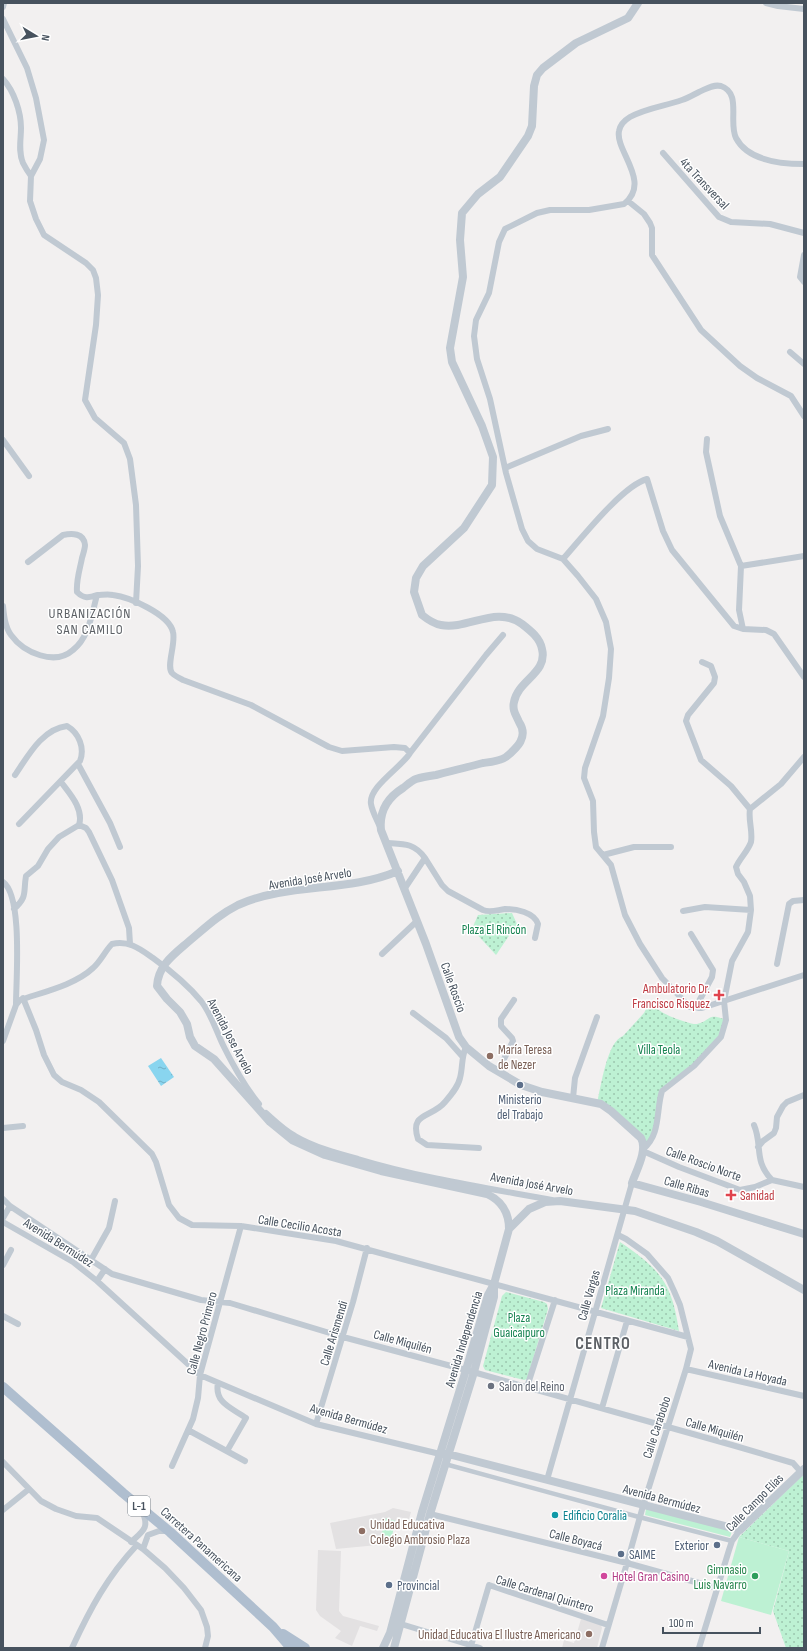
<svg xmlns="http://www.w3.org/2000/svg" width="807" height="1651" viewBox="0 0 807 1651" font-family="'Sofia Sans Condensed',sans-serif">
<style>
.education{fill:#e3e1e2}
.park{fill:url(#park-dots)}
.garden{fill:#bdf1d3}
.water{fill:url(#water-ripples)}
.lines{fill:none;stroke-linecap:round;stroke-linejoin:round}
.pedestrian{stroke:#c0c9d2;stroke-width:4.5}
.minor{stroke:#c0c9d2;stroke-width:6}
.tertiary{stroke:#c0c9d2;stroke-width:8}
.primary{stroke:#afbecf;stroke-width:10}
.health-dot{fill:#e0444e;stroke:#fff;stroke-width:1.5}
.education-dot{fill:#8d6e63;stroke:#fff;stroke-width:1.5}
.service-dot{fill:#5c6f8a;stroke:#fff;stroke-width:1.5}
.worship-dot{fill:#6b7280;stroke:#fff;stroke-width:1.5}
.culture-dot{fill:#0f9aa8;stroke:#fff;stroke-width:1.5}
.hotel-dot{fill:#d1479c;stroke:#fff;stroke-width:1.5}
.leisure-dot{fill:#2e9e5b;stroke:#fff;stroke-width:1.5}
.labels{text-anchor:middle;stroke-width:3;stroke-linejoin:round;paint-order:stroke}
.shield{fill:#fff;stroke:#7e868e;stroke-width:1}
.shield-label{font-size:12px;font-weight:bold;fill:#47525e}
.street-label{font-size:13px;fill:#47525e;stroke:#fff}
.park-label{font-size:13px;fill:#158250;stroke:#fff}
.health-label{font-size:13px;fill:#be3a42;stroke:#fff;text-anchor:end}
.education-label{font-size:13px;fill:#785e54;stroke:#fff;text-anchor:start}
.service-label{font-size:13px;fill:#4e5e75;stroke:#fff;text-anchor:start}
.worship-label{font-size:13px;fill:#5b616d;stroke:#fff;text-anchor:start}
.culture-label{font-size:13px;fill:#0d838f;stroke:#fff;text-anchor:start}
.leisure-label{font-size:13px;fill:#27864d;stroke:#fff;text-anchor:end}
.hotel-label{font-size:13px;fill:#b23c85;stroke:#fff;text-anchor:start}
.neighbourhood-label{font-size:14px;letter-spacing:1px;fill:#5c6065;stroke:#fff}
.district-label{font-size:17px;font-weight:bold;letter-spacing:1px;fill:#5c6065;stroke:#fff}
</style>
<defs>
<pattern id="park-dots" width="8" height="8" patternUnits="userSpaceOnUse"><rect width="8" height="8" fill="#bdf1d3"/><path d="M2 2h.1M6 6h.1" fill="none" stroke="#9bc6ae" stroke-width="1.8" stroke-linecap="round"/></pattern>
<pattern id="water-ripples" width="26" height="14" patternUnits="userSpaceOnUse"><rect width="26" height="14" fill="#89d5ef"/><path d="M2 4q2-2 4 0t4 0M15 11q2-2 4 0t4 0" fill="none" stroke="#72afc5"/></pattern>
</defs>
<rect width="100%" height="100%" fill="#f2f0f0"/>
<path class="education" d="M 393,1508 L 411,1512 L 409,1519 L 397,1517 L 388,1544 L 336,1549 L 330,1523 L 385,1512 Z
M 318,1550 L 341,1551 L 339,1611 L 343,1616 L 379,1626 L 377,1631 L 360,1626 L 352,1646 L 335,1638 L 341,1631 L 320,1616 L 316,1610 Z
M 581,1619 L 601,1625 L 602,1628 L 597,1648 L 562,1648 L 564,1640 L 574,1643 Z"/>
<path class="park" d="M 512,913 L 517,924 L 496,955 L 472,929 L 478,915 Z
M 649,1003 C 654,1004 655,1007 659,1010 C 664,1015 691,1025 697,1024 C 711,1021 707,1012 726,1020 L 721,1037 L 708,1052 L 662,1091 L 650,1143 L 643,1142 L 597,1103 C 601,1087 607,1041 623,1036 L 644,1013 Z
M 620,1242 C 660,1269 672,1283 679,1331 L 601,1308 Z
M 506,1292 L 544,1302 L 547,1304 L 548,1309 L 527,1379 L 524,1380 L 485,1370 L 483,1366 L 502,1296 Z
M 804,1474 L 804,1648 L 786,1648 L 773,1611 L 789,1551 L 739,1537 Z"/>
<path class="garden" d="M 646,1509 L 732,1531 L 730,1537 L 645,1515 Z
M 386,1518 L 396,1521 L 391,1539 L 381,1536 Z
M 739,1537 L 789,1551 L 771,1615 L 721,1601 Z"/>
<path class="water" d="M 161,1058 L 174,1077 L 161,1086 L 148,1066 Z"/>
<g class="lines">
<path class="pedestrian" d="M 445,1464 L 639,1517 L 732,1541"/>
<path class="minor" d="M 766,3 L 778,6 L 804,9
M 3,7 L 4,3
M 3,19 L 27,68 L 36,98 L 44,140 L 40,159 L 31,176 L 30,201 L 36,219 L 44,235 L 86,263 L 93,270 L 96,278 L 98,295 L 96,325 L 85,400 L 95,418 L 124,443 L 130,459 L 136,505 L 138,566 L 136,603
M 3,79 C 14,91 21,112 21,128 C 21,140 18,151 23,163 C 25,167 28,172 31,176
M 663,153 L 719,217 L 731,222 L 770,224 L 804,233
M 804,164 C 781,164 748,161 736,138 C 728,122 742,93 721,86 C 713,84 706,89 699,92 C 693,95 688,98 682,100 C 665,106 646,108 630,117 C 625,120 620,125 619,131 C 615,151 652,182 624,204 L 589,210 L 550,210 L 537,213 L 505,229 L 499,242 L 489,293 L 476,320 L 474,336 L 477,359 L 490,399 L 506,473 L 522,529 L 528,541 L 537,549 L 563,559 L 578,576 L 596,599 L 606,622 L 611,649 L 609,678 L 603,716 L 585,768 L 584,778 L 593,801 L 594,832 L 596,847 L 611,865 L 625,915 L 640,944 L 662,978 L 690,1007 L 702,1008 L 804,975
M 628,201 L 644,214 L 650,223 L 652,228 L 652,255 L 701,330 L 740,366 L 757,378 L 791,396 L 804,416
M 804,255 L 800,277 L 804,282
M 790,352 L 804,364
M 707,439 L 706,452 L 720,516 L 741,566
M 3,440 L 29,476
M 505,468 L 581,436 L 608,429
M 804,556 L 741,566 L 739,610 L 743,629 L 766,630 L 774,634 L 804,677
M 563,559 C 581,539 622,486 647,479 L 663,531 L 672,550 L 734,626 L 743,629
M 28,562 L 63,535 C 72,533 84,533 85,545 C 85,549 83,554 82,558 C 80,569 76,580 77,592 C 84,599 89,598 97,595
M 3,606 C 4,616 5,627 11,635 C 24,653 55,666 73,650 C 89,638 92,613 97,595 C 102,595 108,594 113,595 C 129,597 169,614 173,632 C 176,644 166,666 172,673 C 175,676 179,678 183,680 L 251,705 L 329,747 L 342,751 L 394,747 L 405,748 L 410,753 C 403,766 368,787 371,804 C 372,811 377,820 380,827
M 702,662 L 711,666 L 715,677 L 714,683 L 688,715 L 686,721 L 701,760 L 731,786 L 750,809
M 410,753 L 486,655 L 503,635
M 78,764 L 110,823 L 120,847
M 15,775 C 28,756 42,729 67,726 C 79,733 85,748 80,761 L 19,824
M 79,825 L 86,828 L 89,832 L 112,880 L 129,928 L 130,944
M 387,843 C 404,844 414,843 425,858
M 603,855 L 634,847 L 671,847
M 3,882 C 23,896 16,980 16,1005
M 405,888 L 425,858 L 442,885 L 448,891 L 483,910 C 490,913 497,910 505,909 C 516,909 534,912 538,924 L 535,938
M 14,909 C 28,896 23,893 26,876 L 38,866 L 48,849 L 59,837 L 79,825 C 84,809 70,794 61,782
M 683,911 L 705,907 L 751,910
M 691,934 L 713,970 L 712,977 L 698,1003 L 698,1008
M 382,954 L 417,921
M 777,964 L 789,904 L 793,901 L 804,900
M 23,998 L 36,1030 L 44,1055 L 54,1075 L 62,1082 L 81,1090 L 99,1102 L 152,1154 L 156,1162 L 169,1205 L 179,1218 L 192,1225 L 241,1226 L 336,1241 L 688,1337
M 413,1013 L 446,1038 L 462,1056
M 3,1041 L 16,1005 L 20,1000 C 43,992 75,985 93,968 C 101,961 105,951 112,944 C 129,940 140,949 153,958 C 171,971 187,984 201,1001 C 212,1015 216,1031 224,1047 C 234,1067 245,1087 259,1104
M 466,1047 C 461,1058 463,1067 460,1078 C 458,1087 451,1095 445,1102 C 432,1118 409,1112 418,1139 L 427,1145 L 479,1148
M 498,1071 L 513,1041 L 512,1038 L 501,1026 L 501,1019 L 514,1000
M 573,1098 L 575,1078 L 597,1017
M 266,1113 C 275,1121 284,1130 295,1136 C 314,1147 336,1153 358,1159 C 421,1178 487,1188 552,1200
M 754,1125 C 763,1146 753,1160 772,1180
M 3,1128 L 23,1126
M 758,1147 L 763,1141 L 774,1133 L 776,1128 L 777,1117 L 783,1106 L 787,1102 L 804,1095
M 643,1149 C 661,1135 656,1110 662,1091 L 694,1066 L 721,1037 L 726,1020 L 724,1001 L 732,961 L 748,932 L 751,910 L 750,896 L 744,882 L 738,874 L 736,867 C 740,858 748,851 751,842 C 753,831 748,820 750,809 L 781,784 L 804,757
M 643,1151 L 679,1167 L 740,1190 L 755,1187 L 772,1180 L 804,1187
M 3,1199 L 10,1206 L 112,1274 L 201,1300 L 230,1303 L 343,1337 L 466,1370 L 732,1445 L 793,1463 L 801,1472
M 3,1218 L 10,1206
M 3,1222 L 73,1262 L 97,1281 L 200,1375 L 316,1424 L 440,1454
M 91,1260 L 109,1228 L 115,1201
M 3,1265 L 11,1250
M 97,1281 L 105,1269
M 3,1316 L 18,1324
M 686,1369 L 804,1396
M 218,1383 C 214,1403 232,1408 246,1418 L 227,1451
M 527,1387 L 555,1300
M 602,1408 L 627,1321
M 316,1424 L 353,1302 L 367,1248
M 188,1430 L 245,1461
M 3,1462 L 41,1501 L 56,1509 L 76,1516 L 97,1518 L 143,1549 L 165,1568 L 184,1588 L 201,1610 L 207,1627 L 208,1636 L 205,1648
M 172,1466 L 193,1419 L 198,1398 L 200,1375 L 241,1226
M 547,1480 L 632,1183
M 3,1510 L 29,1489
M 430,1514 L 627,1563 L 717,1588
M 131,1542 C 143,1531 150,1528 142,1511
M 143,1549 L 148,1535 L 159,1531 L 169,1531
M 401,1624 L 480,1648
M 471,1646 L 489,1585 L 608,1625
M 72,1648 C 90,1609 107,1577 137,1545
M 602,1648 L 627,1563 L 643,1506 L 686,1369 L 691,1349 L 680,1305 L 674,1291 L 668,1278 L 647,1254 L 626,1239 L 618,1235
M 699,1648 L 729,1550 L 732,1541 L 740,1530"/>
<path class="tertiary" d="M 638,3 L 628,18 L 576,43 L 543,68 L 537,75 L 534,86 L 532,126 L 528,136 L 500,177 L 478,194 L 462,213 L 460,240 L 463,277 L 450,348 L 452,362 L 482,426 L 493,457 L 492,485 L 464,528 L 423,566 L 416,578 L 414,592 L 422,615 C 427,619 434,624 441,625 C 468,630 496,605 522,624 C 531,631 540,638 542,649 C 548,673 518,680 514,702 C 512,710 516,715 519,722 C 529,737 517,748 506,757 C 501,761 490,762 483,763 C 468,767 452,771 436,775 C 429,776 422,777 416,779 C 411,781 407,785 403,788 C 387,798 379,811 381,830 L 426,944 L 459,1037 L 466,1047 L 489,1066 L 521,1085 L 542,1092 L 601,1104 L 611,1111 L 641,1138 C 648,1150 636,1171 632,1183 L 701,1202 L 804,1234
M 398,871 C 347,893 289,882 238,905 C 218,915 204,929 187,943 C 173,955 158,966 157,986 L 167,999 L 180,1012 L 187,1024 L 190,1037 L 195,1046 L 214,1059 L 270,1122 L 292,1140 L 325,1155 L 381,1171 L 487,1194 C 502,1201 509,1212 509,1229
M 440,1454 L 448,1454 L 740,1530 L 804,1469
M 383,1648 L 390,1633 L 422,1512 L 466,1370 L 488,1295 L 494,1284 L 509,1229 L 529,1209 L 545,1202 L 560,1201 L 635,1211 L 696,1232 L 717,1241 L 804,1290
M 394,1648 L 430,1514 L 474,1372 L 494,1297 L 494,1285"/>
<path class="primary" d="M 3,1387 L 123,1493 L 170,1532 L 273,1627 L 291,1648
M 283,1634 L 305,1648"/>
</g>
<g class="health-dot">
<path d="M717 989h4v4h4v4h-4v4h-4v-4h-4v-4h4z"/>
<path d="M729 1189h4v4h4v4h-4v4h-4v-4h-4v-4h4z"/>
</g>
<g class="education-dot">
<circle cx="490" cy="1056" r="4"/>
<circle cx="362" cy="1531" r="4"/>
<circle cx="589" cy="1634" r="4"/>
</g>
<g class="service-dot">
<circle cx="520" cy="1085" r="4"/>
<circle cx="717" cy="1545" r="4"/>
<circle cx="621" cy="1554" r="4"/>
<circle cx="389" cy="1585" r="4"/>
</g>
<circle class="worship-dot" cx="491" cy="1386" r="4"/>
<circle class="culture-dot" cx="555" cy="1515" r="4"/>
<circle class="hotel-dot" cx="604" cy="1576" r="4"/>
<circle class="leisure-dot" cx="755" cy="1576" r="4"/>
<g class="labels">
<rect class="shield" x="128" y="1496" width="22" height="20" rx="3"/>
<g class="shield-label">
<text x="139" y="1510">L-1</text>
</g>
<g class="street-label">
<text transform="translate(705 183) rotate(47)" y="5">4ta Transversal</text>
<text transform="translate(310 878) rotate(-9)" y="5">Avenida José Arvelo</text>
<text transform="translate(454 987) rotate(70)" y="5">Calle Roscio</text>
<text transform="translate(231 1036) rotate(62)" y="5">Avenida Jose Arvelo</text>
<text transform="translate(704 1163) rotate(20)" y="5">Calle Roscio Norte</text>
<text transform="translate(532 1183) rotate(10)" y="5">Avenida José Arvelo</text>
<text transform="translate(687 1186) rotate(16)" y="5">Calle Ribas</text>
<text transform="translate(300 1225) rotate(9)" y="5">Calle Cecilio Acosta</text>
<text transform="translate(59 1242) rotate(32)" y="5">Avenida Bermúdez</text>
<text transform="translate(588 1295) rotate(-74)" y="5">Calle Vargas</text>
<text transform="translate(201 1333) rotate(-75)" y="5">Calle Negro Primero</text>
<text transform="translate(333 1333) rotate(-73)" y="5">Calle Arismendi</text>
<text transform="translate(463 1339) rotate(-73)" y="5">Avenida Independencia</text>
<text transform="translate(403 1341) rotate(15)" y="5">Calle Miquilén</text>
<text transform="translate(748 1372) rotate(13)" y="5">Avenida La Hoyada</text>
<text transform="translate(349 1418) rotate(16)" y="5">Avenida Bermúdez</text>
<text transform="translate(656 1427) rotate(-72)" y="5">Calle Carabobo</text>
<text transform="translate(715 1429) rotate(16)" y="5">Calle Miquilén</text>
<text transform="translate(662 1498) rotate(15)" y="5">Avenida Bermúdez</text>
<text transform="translate(754 1502) rotate(-45)" y="5">Calle Campo Elías</text>
<text transform="translate(576 1539) rotate(14)" y="5">Calle Boyacá</text>
<text transform="translate(202 1544) rotate(42)" y="5">Carretera Panamericana</text>
<text transform="translate(545 1593) rotate(17)" y="5">Calle Cardenal Quintero</text>
</g>
<g class="park-label">
<text x="494" y="934">Plaza El Rincón</text>
<text x="659" y="1054">Villa Teola</text>
<text x="635" y="1295">Plaza Miranda</text>
<text x="519" y="1322">Plaza<tspan x="519" dy="15">Guaicaipuro</tspan></text>
</g>
<g class="health-label">
<text x="710" y="993">Ambulatorio Dr.<tspan x="710" dy="15">Francisco Risquez</tspan></text>
<text x="740" y="1200" text-anchor="start">Sanidad</text>
</g>
<g class="education-label">
<text x="498" y="1054">María Teresa<tspan x="498" dy="15">de Nezer</tspan></text>
<text x="370" y="1529">Unidad Educativa<tspan x="370" dy="15">Colegio Ambrosio Plaza</tspan></text>
<text x="581" y="1639" text-anchor="end">Unidad Educativa El Ilustre Americano</text>
</g>
<g class="service-label">
<text x="520" y="1104" text-anchor="middle">Ministerio<tspan x="520" dy="15">del Trabajo</tspan></text>
<text x="709" y="1550" text-anchor="end">Exterior</text>
<text x="629" y="1559">SAIME</text>
<text x="397" y="1590">Provincial</text>
</g>
<g class="worship-label">
<text x="499" y="1391">Salon del Reino</text>
</g>
<g class="culture-label">
<text x="563" y="1520">Edificio Coralia</text>
</g>
<g class="leisure-label">
<text x="747" y="1574">Gimnasio<tspan x="747" dy="15">Luis Navarro</tspan></text>
</g>
<g class="hotel-label">
<text x="612" y="1581">Hotel Gran Casino</text>
</g>
<g class="neighbourhood-label">
<text x="90" y="618">URBANIZACIÓN<tspan x="90" dy="16">SAN CAMILO</tspan></text>
</g>
<g class="district-label">
<text x="603" y="1349">CENTRO</text>
</g>
</g>
<rect width="807" height="1651" fill="none" stroke="#47525e" stroke-width="8"/>
<g transform="translate(36 36) rotate(100)" stroke="#ffffff" stroke-width="3" paint-order="stroke">
<path d="M0-3L7 15L0 10L-7 15Z" fill="#47525e"/>
<text y="-6" font-size="11" font-weight="bold" text-anchor="middle" fill="#47525e">N</text>
</g>
<path d="M663 1627v6h97v-6" fill="none" stroke="#47525e" stroke-width="2"/>
<text x="669" y="1627" font-size="12" fill="#47525e" stroke="#ffffff" stroke-width="3" paint-order="stroke">100 m</text>
</svg>
